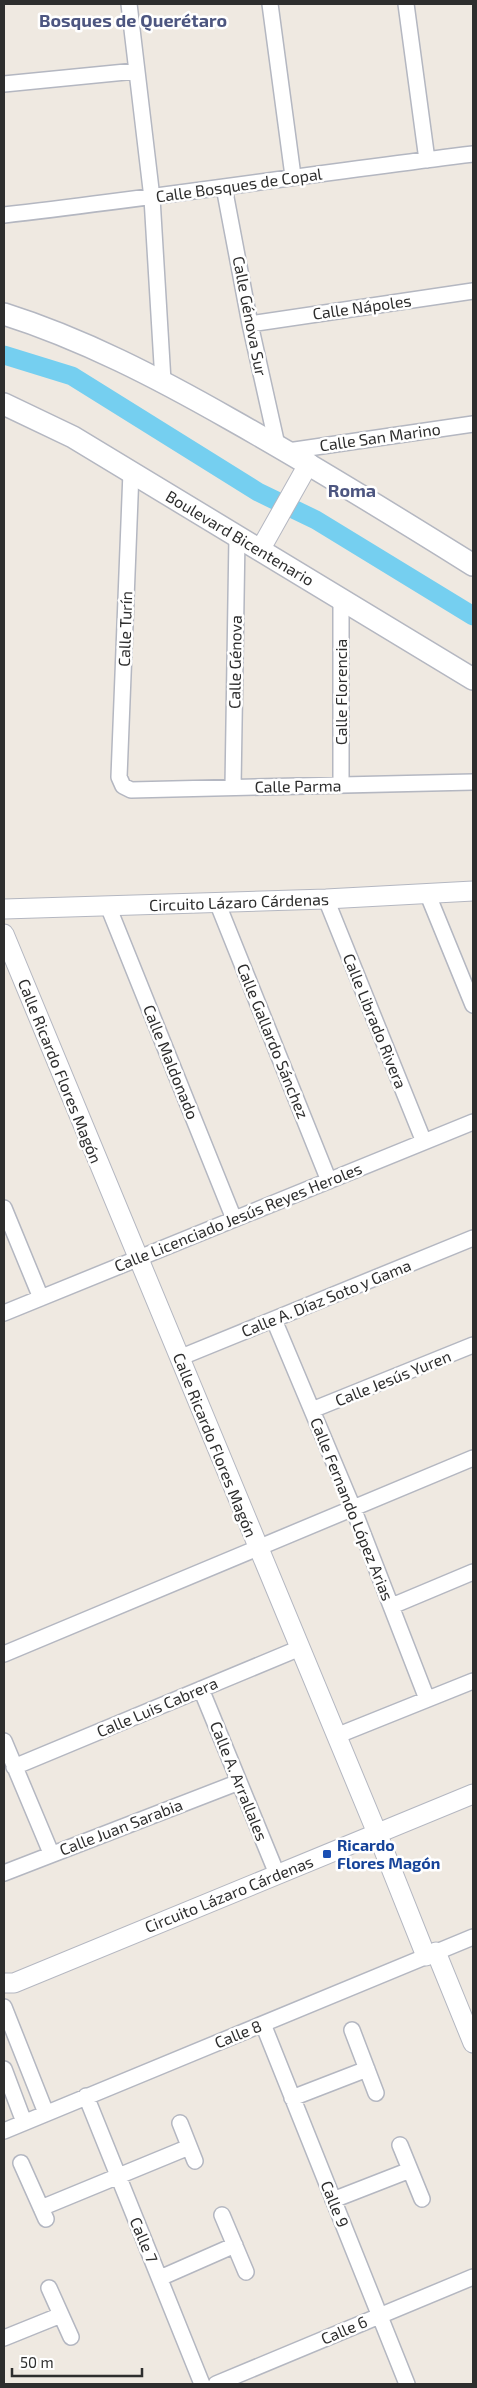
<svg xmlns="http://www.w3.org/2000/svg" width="477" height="2388" viewBox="0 0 477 2388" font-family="'Exo 2',sans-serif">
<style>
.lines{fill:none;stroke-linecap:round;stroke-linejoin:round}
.canal{stroke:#75cff0;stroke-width:19}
.minor-casing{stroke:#b4b7c1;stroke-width:18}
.tertiary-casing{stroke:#b4b7c1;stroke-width:21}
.secondary-casing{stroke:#b4b7c1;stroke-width:24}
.minor{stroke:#fff;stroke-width:15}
.tertiary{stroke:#fff;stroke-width:19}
.secondary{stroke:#fff;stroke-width:21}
.transit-dot{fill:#1a4fb4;stroke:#fff;stroke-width:2}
.labels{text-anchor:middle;stroke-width:5;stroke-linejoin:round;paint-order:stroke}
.street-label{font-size:16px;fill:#2e2e2e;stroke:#fff}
.transit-label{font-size:16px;font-weight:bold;fill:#164399;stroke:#fff;text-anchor:start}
.neighbourhood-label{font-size:18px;font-weight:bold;fill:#4d5680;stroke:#fff}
</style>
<rect width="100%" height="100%" fill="#efe9e1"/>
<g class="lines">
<path class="canal" d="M 4,355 L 72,376 L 258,492 L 316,520 L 473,616"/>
<g class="minor-casing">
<path id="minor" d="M 129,4 L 152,198 L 163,381
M 270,4 L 293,176
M 406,4 L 427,160
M 4,84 L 136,71
M 224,187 L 250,324 L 277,445
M 4,215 C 161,197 317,173 473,154
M 250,324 L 473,291
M 288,451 L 473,424
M 131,472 L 119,777 L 123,786 L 131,790 L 473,782
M 341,785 L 341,599
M 233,787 L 237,536
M 428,895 L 473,1005
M 326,899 L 424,1142
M 217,902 L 329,1181
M 108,906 L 234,1219
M 4,1208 L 41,1298
M 4,1313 L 473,1122
M 274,1320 L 353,1508 L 427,1699
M 179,1358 L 473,1238
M 312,1410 L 473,1345
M 392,1606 L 473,1572
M 4,1654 L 473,1458
M 201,1689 L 277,1874
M 336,1736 L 473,1681
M 4,1741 L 51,1853
M 14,1767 L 300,1648
M 4,1873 L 239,1782
M 4,2007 L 46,2113
M 263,2024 L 407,2384
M 352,2030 L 376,2093
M 4,2069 L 24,2122
M 86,2096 L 202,2384
M 292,2098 L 367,2069
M 180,2123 L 195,2161
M 4,2131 L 473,1937
M 400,2145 L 422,2199
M 21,2163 L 46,2219
M 333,2200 L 410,2170
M 41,2208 L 189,2147
M 222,2215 L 246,2272
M 160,2278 L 235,2245
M 49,2288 L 71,2337
M 4,2338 L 61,2315
M 216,2384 L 473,2277"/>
</g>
<g class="tertiary-casing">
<path id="tertiary" d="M 260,550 L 309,463
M 4,909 L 326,899 L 473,891
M 4,934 L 377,1833 L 426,1956
M 436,1952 L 473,2043
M 4,1983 L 14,1983 L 473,1794"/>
</g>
<g class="secondary-casing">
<path id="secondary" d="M 4,314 C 83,339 158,378 230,419 C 312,465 393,515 473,565
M 4,404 L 73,437 L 473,679"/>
</g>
<use href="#minor" class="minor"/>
<use href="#tertiary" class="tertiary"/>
<use href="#secondary" class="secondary"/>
</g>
<rect class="transit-dot" x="322" y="1849" width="10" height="10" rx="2.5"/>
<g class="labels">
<g class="street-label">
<text transform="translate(239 185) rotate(-8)" y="6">Calle Bosques de Copal</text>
<text transform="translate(362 307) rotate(-8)" y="6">Calle Nápoles</text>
<text transform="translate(250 316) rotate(79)" y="6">Calle Génova Sur</text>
<text transform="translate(380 437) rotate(-8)" y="6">Calle San Marino</text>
<text transform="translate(240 538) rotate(31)" y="6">Boulevard Bicentenario</text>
<text transform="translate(125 629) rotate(-88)" y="6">Calle Turín</text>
<text transform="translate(235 662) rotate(-89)" y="6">Calle Génova</text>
<text transform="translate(341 692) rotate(-90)" y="6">Calle Florencia</text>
<text transform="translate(298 786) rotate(-1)" y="6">Calle Parma</text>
<text transform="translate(239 902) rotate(-2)" y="6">Circuito Lázaro Cárdenas</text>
<text transform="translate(375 1021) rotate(68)" y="6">Calle Librado Rivera</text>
<text transform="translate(273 1041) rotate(68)" y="6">Calle Gallardo Sánchez</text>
<text transform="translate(171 1062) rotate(68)" y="6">Calle Maldonado</text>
<text transform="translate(60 1071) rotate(68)" y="6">Calle Ricardo Flores Magón</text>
<text transform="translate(238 1217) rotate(-22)" y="6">Calle Licenciado Jesús Reyes Heroles</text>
<text transform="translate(326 1298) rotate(-22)" y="6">Calle A. Díaz Soto y Gama</text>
<text transform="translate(393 1378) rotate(-22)" y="6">Calle Jesús Yuren</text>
<text transform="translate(215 1445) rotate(68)" y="6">Calle Ricardo Flores Magón</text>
<text transform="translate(352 1509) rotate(68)" y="6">Calle Fernando López Arias</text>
<text transform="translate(157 1707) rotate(-23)" y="6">Calle Luis Cabrera</text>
<text transform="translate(239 1781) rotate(68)" y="6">Calle A. Arrallales</text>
<text transform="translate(121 1827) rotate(-21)" y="6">Calle Juan Sarabia</text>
<text transform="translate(229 1894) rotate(-22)" y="6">Circuito Lázaro Cárdenas</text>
<text transform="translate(238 2034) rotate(-22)" y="6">Calle 8</text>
<text transform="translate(335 2204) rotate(68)" y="6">Calle 9</text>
<text transform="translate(144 2240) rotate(67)" y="6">Calle 7</text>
<text transform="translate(344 2330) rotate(-23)" y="6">Calle 6</text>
</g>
<g class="transit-label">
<text x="337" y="1851">Ricardo<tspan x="337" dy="18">Flores Magón</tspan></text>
</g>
<g class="neighbourhood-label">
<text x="133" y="27">Bosques de Querétaro</text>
<text x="352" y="497">Roma</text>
</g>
</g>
<rect width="477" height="2388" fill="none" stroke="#2e2e2e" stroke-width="10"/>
<path d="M12 2368v8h130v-8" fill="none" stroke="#2e2e2e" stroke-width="2.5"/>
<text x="20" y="2368" font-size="15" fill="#2e2e2e" stroke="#ffffff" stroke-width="4" paint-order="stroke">50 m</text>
</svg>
